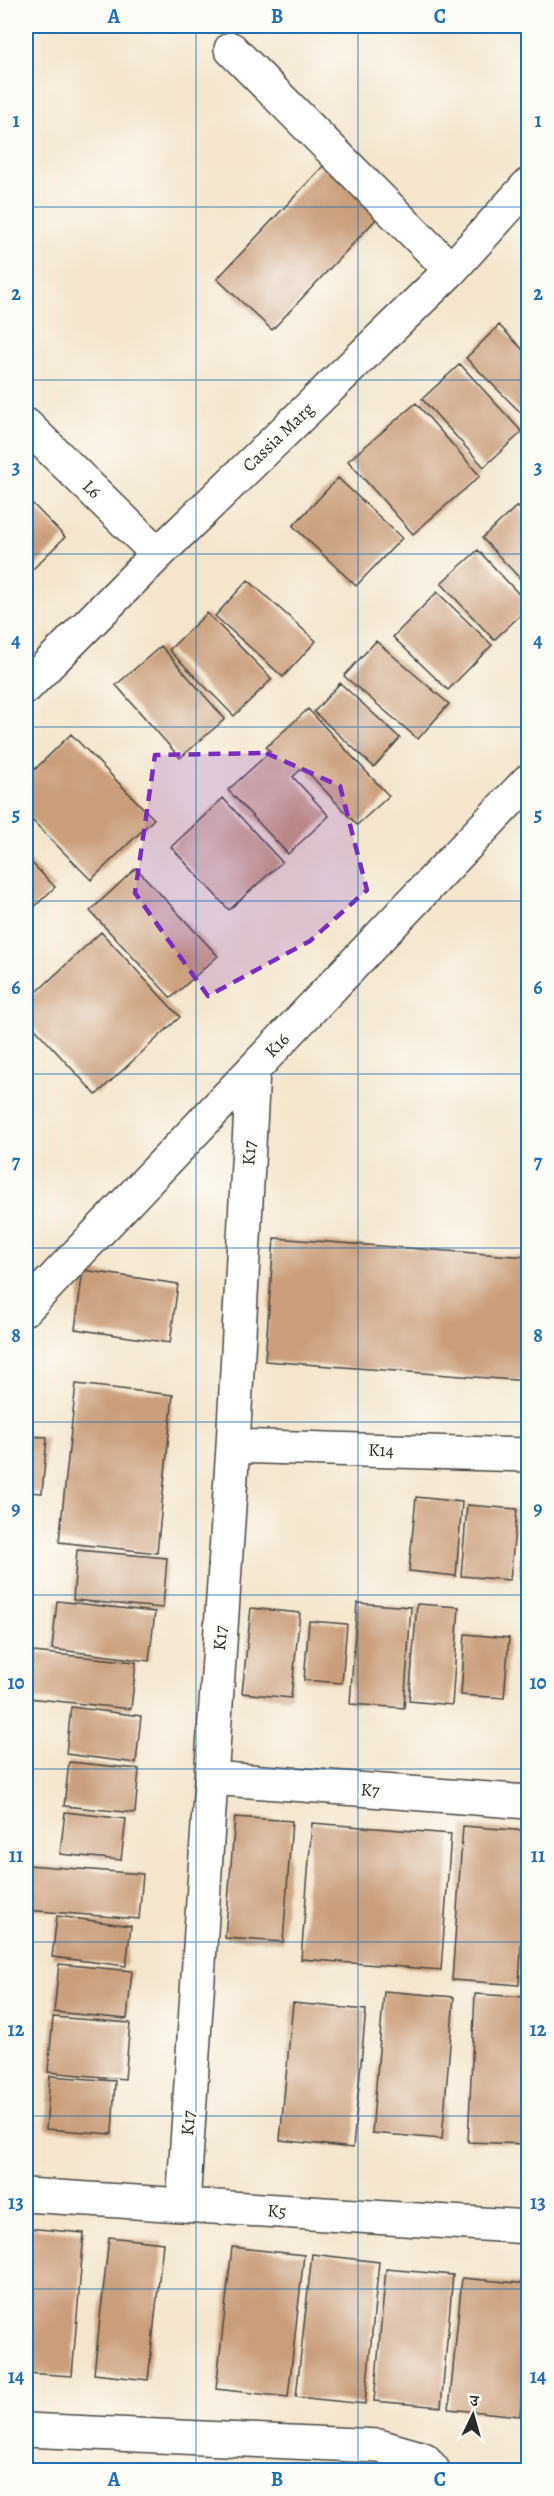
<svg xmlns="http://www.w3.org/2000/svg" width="554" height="2496" viewBox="0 0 554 2496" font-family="Alegreya,'Noto Serif Devanagari',serif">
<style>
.building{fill:#ca9e7a}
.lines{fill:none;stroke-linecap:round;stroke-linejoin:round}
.street-casing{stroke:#494743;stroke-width:36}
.street{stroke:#fff;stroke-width:33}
.marked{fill:#7b2cbf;fill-opacity:0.2;stroke:#7b2cbf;stroke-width:4.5;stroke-dasharray:12 8;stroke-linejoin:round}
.grid{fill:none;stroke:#1f6fb2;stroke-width:1.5;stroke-opacity:0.55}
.labels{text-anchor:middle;stroke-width:6;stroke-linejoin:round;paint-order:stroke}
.street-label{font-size:18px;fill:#2b2b2b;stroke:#fdfcf7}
.neatline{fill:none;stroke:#1f6fb2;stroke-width:2}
.grid-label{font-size:20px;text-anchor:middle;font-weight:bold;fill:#1f6fb2}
</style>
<rect width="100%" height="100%" fill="#fdfcf7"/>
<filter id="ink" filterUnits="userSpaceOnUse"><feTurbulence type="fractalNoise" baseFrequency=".0167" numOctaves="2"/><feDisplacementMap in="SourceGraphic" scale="12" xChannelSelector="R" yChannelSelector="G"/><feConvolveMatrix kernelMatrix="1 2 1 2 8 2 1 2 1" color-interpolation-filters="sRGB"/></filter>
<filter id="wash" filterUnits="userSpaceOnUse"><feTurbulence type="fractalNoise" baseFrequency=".008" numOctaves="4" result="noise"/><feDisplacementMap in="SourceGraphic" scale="24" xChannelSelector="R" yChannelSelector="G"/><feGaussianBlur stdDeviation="1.35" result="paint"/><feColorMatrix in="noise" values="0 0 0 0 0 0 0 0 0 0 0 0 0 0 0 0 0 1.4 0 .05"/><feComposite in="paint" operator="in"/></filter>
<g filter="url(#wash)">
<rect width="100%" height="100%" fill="#f4e5cc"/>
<g id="blocks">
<path class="building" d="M 326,163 L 381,214 L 272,330 L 217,279 Z
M 499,325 L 528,355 L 528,420 L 466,358 Z
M 460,364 L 522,432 L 484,467 L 422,399 Z
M 416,403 L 480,476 L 413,534 L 348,461 Z
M 338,478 L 402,538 L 356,586 L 293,526 Z
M 26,497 L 65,537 L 26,576 Z
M 517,506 L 528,518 L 528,587 L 482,538 Z
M 478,550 L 528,604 L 528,608 L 494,640 L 441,583 Z
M 248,580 L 316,641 L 283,677 L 215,616 Z
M 437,592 L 492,645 L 448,690 L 393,637 Z
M 207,613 L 272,679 L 234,716 L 169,650 Z
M 376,641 L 449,704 L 418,739 L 344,676 Z
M 161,646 L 225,719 L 180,758 L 116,685 Z
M 340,683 L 400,738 L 374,767 L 314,712 Z
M 308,709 L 389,796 L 357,825 L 303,767 L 293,777 L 329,816 L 288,854 L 228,790 L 270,752 L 266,747 Z
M 71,734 L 154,819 L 91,880 L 26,814 L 26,778 Z
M 223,798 L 282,862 L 229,910 L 171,847 Z
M 26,857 L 55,887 L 26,915 Z
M 136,868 L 218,956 L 171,998 L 90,911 Z
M 101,932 L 180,1017 L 96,1095 L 26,1019 L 26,1002 Z
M 274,1238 L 528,1257 L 528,1381 L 265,1361 Z
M 83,1270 L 178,1284 L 170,1343 L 75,1329 Z
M 76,1384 L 173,1395 L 157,1553 L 59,1542 Z
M 26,1436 L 47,1437 L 42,1493 L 26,1492 Z
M 416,1497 L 462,1502 L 456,1576 L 409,1571 Z
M 467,1505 L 517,1509 L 510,1580 L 461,1576 Z
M 525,1513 L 528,1513 L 528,1578 L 520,1577 Z
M 77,1550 L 167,1558 L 163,1608 L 73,1600 Z
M 57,1601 L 155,1612 L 149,1661 L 52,1649 Z
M 357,1603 L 411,1607 L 404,1708 L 350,1704 Z
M 417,1604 L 459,1607 L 452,1705 L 409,1701 Z
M 251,1608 L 300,1613 L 291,1698 L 242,1693 Z
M 309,1621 L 347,1624 L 342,1683 L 304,1680 Z
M 465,1634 L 509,1638 L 504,1698 L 461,1695 Z
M 33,1652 L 136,1662 L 131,1709 L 28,1698 Z
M 71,1707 L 141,1716 L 136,1763 L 66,1754 Z
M 69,1762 L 139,1769 L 135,1813 L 64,1806 Z
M 65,1812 L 126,1819 L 121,1860 L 60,1854 Z
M 235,1817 L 292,1821 L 283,1942 L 225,1938 Z
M 312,1823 L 451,1834 L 441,1970 L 301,1959 Z
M 463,1826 L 528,1831 L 519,1985 L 452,1980 Z
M 28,1865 L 143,1874 L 139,1919 L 26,1910 Z
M 57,1916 L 131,1926 L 126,1966 L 52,1957 Z
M 59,1964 L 132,1971 L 127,2019 L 54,2012 Z
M 384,1991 L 454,1997 L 442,2139 L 372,2133 Z
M 475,1994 L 528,1997 L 528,2063 L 525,2144 L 468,2142 Z
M 293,2003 L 366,2010 L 353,2148 L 280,2140 Z
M 53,2017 L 130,2023 L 125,2079 L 48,2072 Z
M 50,2076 L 115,2081 L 112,2134 L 46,2129 Z
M 26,2228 L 84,2233 L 72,2376 L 26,2373 Z
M 109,2237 L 163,2243 L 148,2380 L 94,2374 Z
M 232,2247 L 304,2255 L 288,2397 L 216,2389 Z
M 312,2254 L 379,2262 L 365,2404 L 296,2397 Z
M 386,2269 L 453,2275 L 441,2407 L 374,2401 Z
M 462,2278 L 528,2284 L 528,2327 L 520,2416 L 449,2409 Z"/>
</g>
</g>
<g filter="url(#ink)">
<use href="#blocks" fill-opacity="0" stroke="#494743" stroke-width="1.5"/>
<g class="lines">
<g class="street-casing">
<path id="street" d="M 231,49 L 451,270
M 26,425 L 158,554
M 26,687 L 158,554 L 451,270 L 528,185
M 26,1308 L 528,781
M 233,1446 L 528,1455
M 211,1778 L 528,1802
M 26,2195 L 528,2227
M 183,2205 L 233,1446 L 253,1070
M 26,2430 L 379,2446 L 424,2459 L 433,2470"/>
</g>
<use href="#street" class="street"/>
</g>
</g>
<path class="marked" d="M 266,753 L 340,786 L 367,890 L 310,941 L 208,996 L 135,893 L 155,755 Z"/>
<path class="grid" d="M 196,26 L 196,2470M 358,26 L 358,2470M 26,207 L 528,207M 26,380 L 528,380M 26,554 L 528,554M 26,727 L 528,727M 26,901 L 528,901M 26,1074 L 528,1074M 26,1248 L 528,1248M 26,1422 L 528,1422M 26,1595 L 528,1595M 26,1769 L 528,1769M 26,1942 L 528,1942M 26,2116 L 528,2116M 26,2289 L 528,2289"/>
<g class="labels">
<g class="street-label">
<text transform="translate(278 437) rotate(-44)" y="6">Cassia Marg</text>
<text transform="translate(92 489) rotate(44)" y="6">L6</text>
<text transform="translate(277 1045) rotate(-46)" y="6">K16</text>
<text transform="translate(249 1153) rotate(-87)" y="6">K17</text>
<text transform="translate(381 1450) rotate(2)" y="6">K14</text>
<text transform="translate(220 1638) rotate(-86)" y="6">K17</text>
<text transform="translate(370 1790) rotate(4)" y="6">K7</text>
<text transform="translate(188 2123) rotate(-86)" y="6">K17</text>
<text transform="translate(277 2211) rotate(4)" y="6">K5</text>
</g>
</g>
<rect width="554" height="2496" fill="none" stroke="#fdfcf7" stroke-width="66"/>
<g transform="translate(473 2415) rotate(5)" stroke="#fdfcf7" stroke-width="4.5" paint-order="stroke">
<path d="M0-4.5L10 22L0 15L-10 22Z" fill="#2b2b2b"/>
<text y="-9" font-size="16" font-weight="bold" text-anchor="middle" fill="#2b2b2b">उ</text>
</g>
<rect x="33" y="33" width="488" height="2430" class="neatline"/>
<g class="grid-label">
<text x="114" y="23">A</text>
<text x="277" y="23">B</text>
<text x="440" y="23">C</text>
<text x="16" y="127">1</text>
<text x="538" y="127">1</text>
<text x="16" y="300">2</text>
<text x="538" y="300">2</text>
<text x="16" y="474">3</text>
<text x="538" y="474">3</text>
<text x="16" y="647">4</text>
<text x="538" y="647">4</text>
<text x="16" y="821">5</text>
<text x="538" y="821">5</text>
<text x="16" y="994">6</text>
<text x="538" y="994">6</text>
<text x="16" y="1168">7</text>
<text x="538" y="1168">7</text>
<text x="16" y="1342">8</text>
<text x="538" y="1342">8</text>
<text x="16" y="1515">9</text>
<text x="538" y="1515">9</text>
<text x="16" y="1689">10</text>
<text x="538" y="1689">10</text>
<text x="16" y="1862">11</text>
<text x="538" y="1862">11</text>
<text x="16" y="2036">12</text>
<text x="538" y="2036">12</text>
<text x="16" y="2209">13</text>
<text x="538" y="2209">13</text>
<text x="16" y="2383">14</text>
<text x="538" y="2383">14</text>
<text x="114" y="2486">A</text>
<text x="277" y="2486">B</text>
<text x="440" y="2486">C</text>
</g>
</svg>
